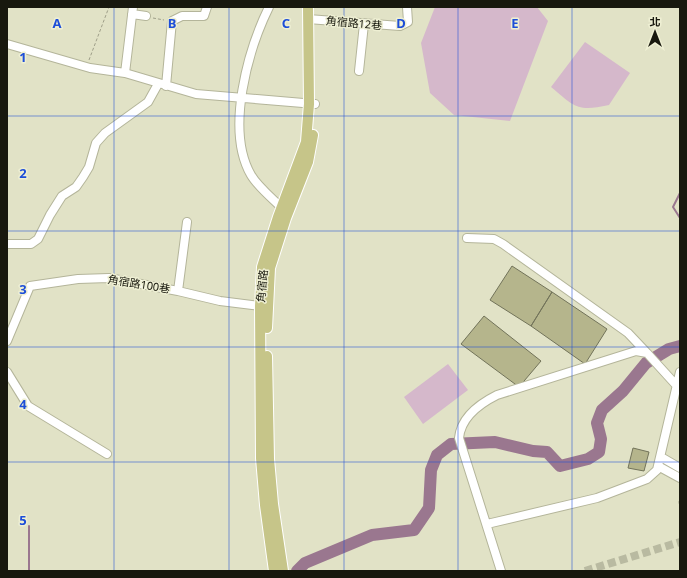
<svg xmlns="http://www.w3.org/2000/svg" width="687" height="578" viewBox="0 0 687 578" font-family="'Noto Sans','Noto Sans TC',sans-serif">
<style>
.grass{fill:#d5b8cb}
.lines{fill:none;stroke-linecap:round;stroke-linejoin:round}
.stream{stroke:#9a778f;stroke-width:2}
.river{stroke:#9a778f;stroke-width:12}
.building{fill:#b5b58c;stroke:#72735a}
.minor-tunnel{stroke:#b9baa1;stroke-width:8;stroke-dasharray:8 4;stroke-linecap:butt}
.minor-casing{stroke:#b4b59a;stroke-width:10}
.major-casing{stroke:#fff;stroke-width:12}
.path{stroke:#9f9f89;stroke-width:1;stroke-dasharray:3 2;stroke-linecap:butt}
.minor{stroke:#fff;stroke-width:8}
.major{stroke:#c6c589;stroke-width:10}
.grid{fill:none;stroke:#1d4ed8;stroke-width:1;stroke-opacity:0.55}
.labels{text-anchor:middle;stroke-width:3;stroke-linejoin:round;paint-order:stroke}
.street-label{font-size:11px;fill:#18180e;stroke:#eeefd3}
.grid-label{font-size:13px;text-anchor:middle;font-weight:bold;fill:#1d4ed8;stroke:#eeefd3;stroke-width:3;stroke-linejoin:round;paint-order:stroke}
</style>
<rect width="100%" height="100%" fill="#e1e2c6"/>
<path class="grass" d="M 435,7 L 537,7 L 548,21 L 510,121 L 454,115 L 430,93 L 421,43 Z
M 585,42 L 630,73 L 609,105 C 577,112 575,107 551,87 Z
M 448,364 L 468,390 L 423,424 L 404,397 Z"/>
<g class="lines">
<path class="stream" d="M 680,193 L 673,207 L 680,218
M 29,571 L 29,526"/>
<path class="river" d="M 297,571 L 305,563 L 372,535 L 414,530 L 429,508 L 431,470 L 437,455 L 451,444 L 495,442 L 533,451 L 547,452 L 560,466 L 588,459 L 599,452 L 601,439 L 597,423 L 602,410 L 623,391 L 646,363 L 669,349 L 680,346"/>
</g>
<path class="building" d="M 512,266 L 552,292 L 531,326 L 490,300 Z
M 552,292 L 607,329 L 585,364 L 531,326 Z
M 484,316 L 541,361 L 519,387 L 461,344 Z
M 633,448 L 649,452 L 644,471 L 628,468 Z"/>
<g class="lines">
<path class="minor-tunnel" d="M 585,571 L 680,542"/>
<g class="minor-casing">
<path id="minor" d="M 269,7 C 248,50 225,130 251,175 C 258,187 272,198 282,208 L 286,210
M 132,14 L 146,16
M 308,19 L 400,26 L 408,22 L 407,7
M 7,44 L 90,68 L 125,73 L 196,94 L 315,104
M 359,71 L 364,24
M 125,73 L 133,7
M 166,86 L 172,21 L 182,16 L 204,16 L 207,7
M 467,238 L 494,239 L 503,244 L 628,333 L 646,352
M 7,244 L 31,244 L 38,239 L 50,215 L 62,196 L 76,187 L 83,177 L 89,167 L 96,143 L 105,133 L 148,102 L 158,84
M 178,291 L 187,222
M 7,341 L 30,286 L 78,279 L 109,278 L 178,291 L 220,301 L 260,306
M 7,372 L 28,406 L 107,454
M 661,457 L 680,468
M 658,466 L 680,478
M 487,524 L 597,498 L 647,479 L 657,470 L 680,372
M 501,571 L 459,438 C 461,417 479,404 497,395 L 636,351 L 647,353 L 677,386"/>
</g>
<g class="major-casing">
<path id="major" d="M 267,328 L 270,268 L 286,218 L 308,162 L 313,135
M 267,356 L 269,459 L 273,504 L 283,571
M 274,571 L 265,505 L 261,458 L 260,306 L 262,267 L 278,217 L 306,142 L 309,104 L 308,7"/>
</g>
<path class="path" d="M 153,18 L 164,20
M 89,60 L 109,7
M 680,496 L 679,502 L 680,509"/>
<use href="#minor" class="minor"/>
<use href="#major" class="major"/>
</g>
<path class="grid" d="M 114,7 L 114,571M 229,7 L 229,571M 344,7 L 344,571M 458,7 L 458,571M 572,7 L 572,571M 7,116 L 680,116M 7,231 L 680,231M 7,347 L 680,347M 7,462 L 680,462"/>
<g class="labels">
<g class="street-label">
<text transform="translate(354 23) rotate(5)" y="4">角宿路12巷</text>
<text transform="translate(139 284) rotate(9)" y="4">角宿路100巷</text>
<text transform="translate(262 286) rotate(-85)" y="4">角宿路</text>
</g>
</g>
<g class="grid-label">
<text x="57" y="28">A</text>
<text x="172" y="28">B</text>
<text x="286" y="28">C</text>
<text x="401" y="28">D</text>
<text x="515" y="28">E</text>
<text x="23" y="62">1</text>
<text x="23" y="178">2</text>
<text x="23" y="294">3</text>
<text x="23" y="409">4</text>
<text x="23" y="525">5</text>
</g>
<rect width="687" height="578" fill="none" stroke="#18180e" stroke-width="16"/>
<g transform="translate(655 32)" stroke="#eeefd3" stroke-width="3" paint-order="stroke">
<path d="M0-3L7 15L0 10L-7 15Z" fill="#18180e"/>
<text y="-6" font-size="11" font-weight="bold" text-anchor="middle" fill="#18180e">北</text>
</g>
</svg>
